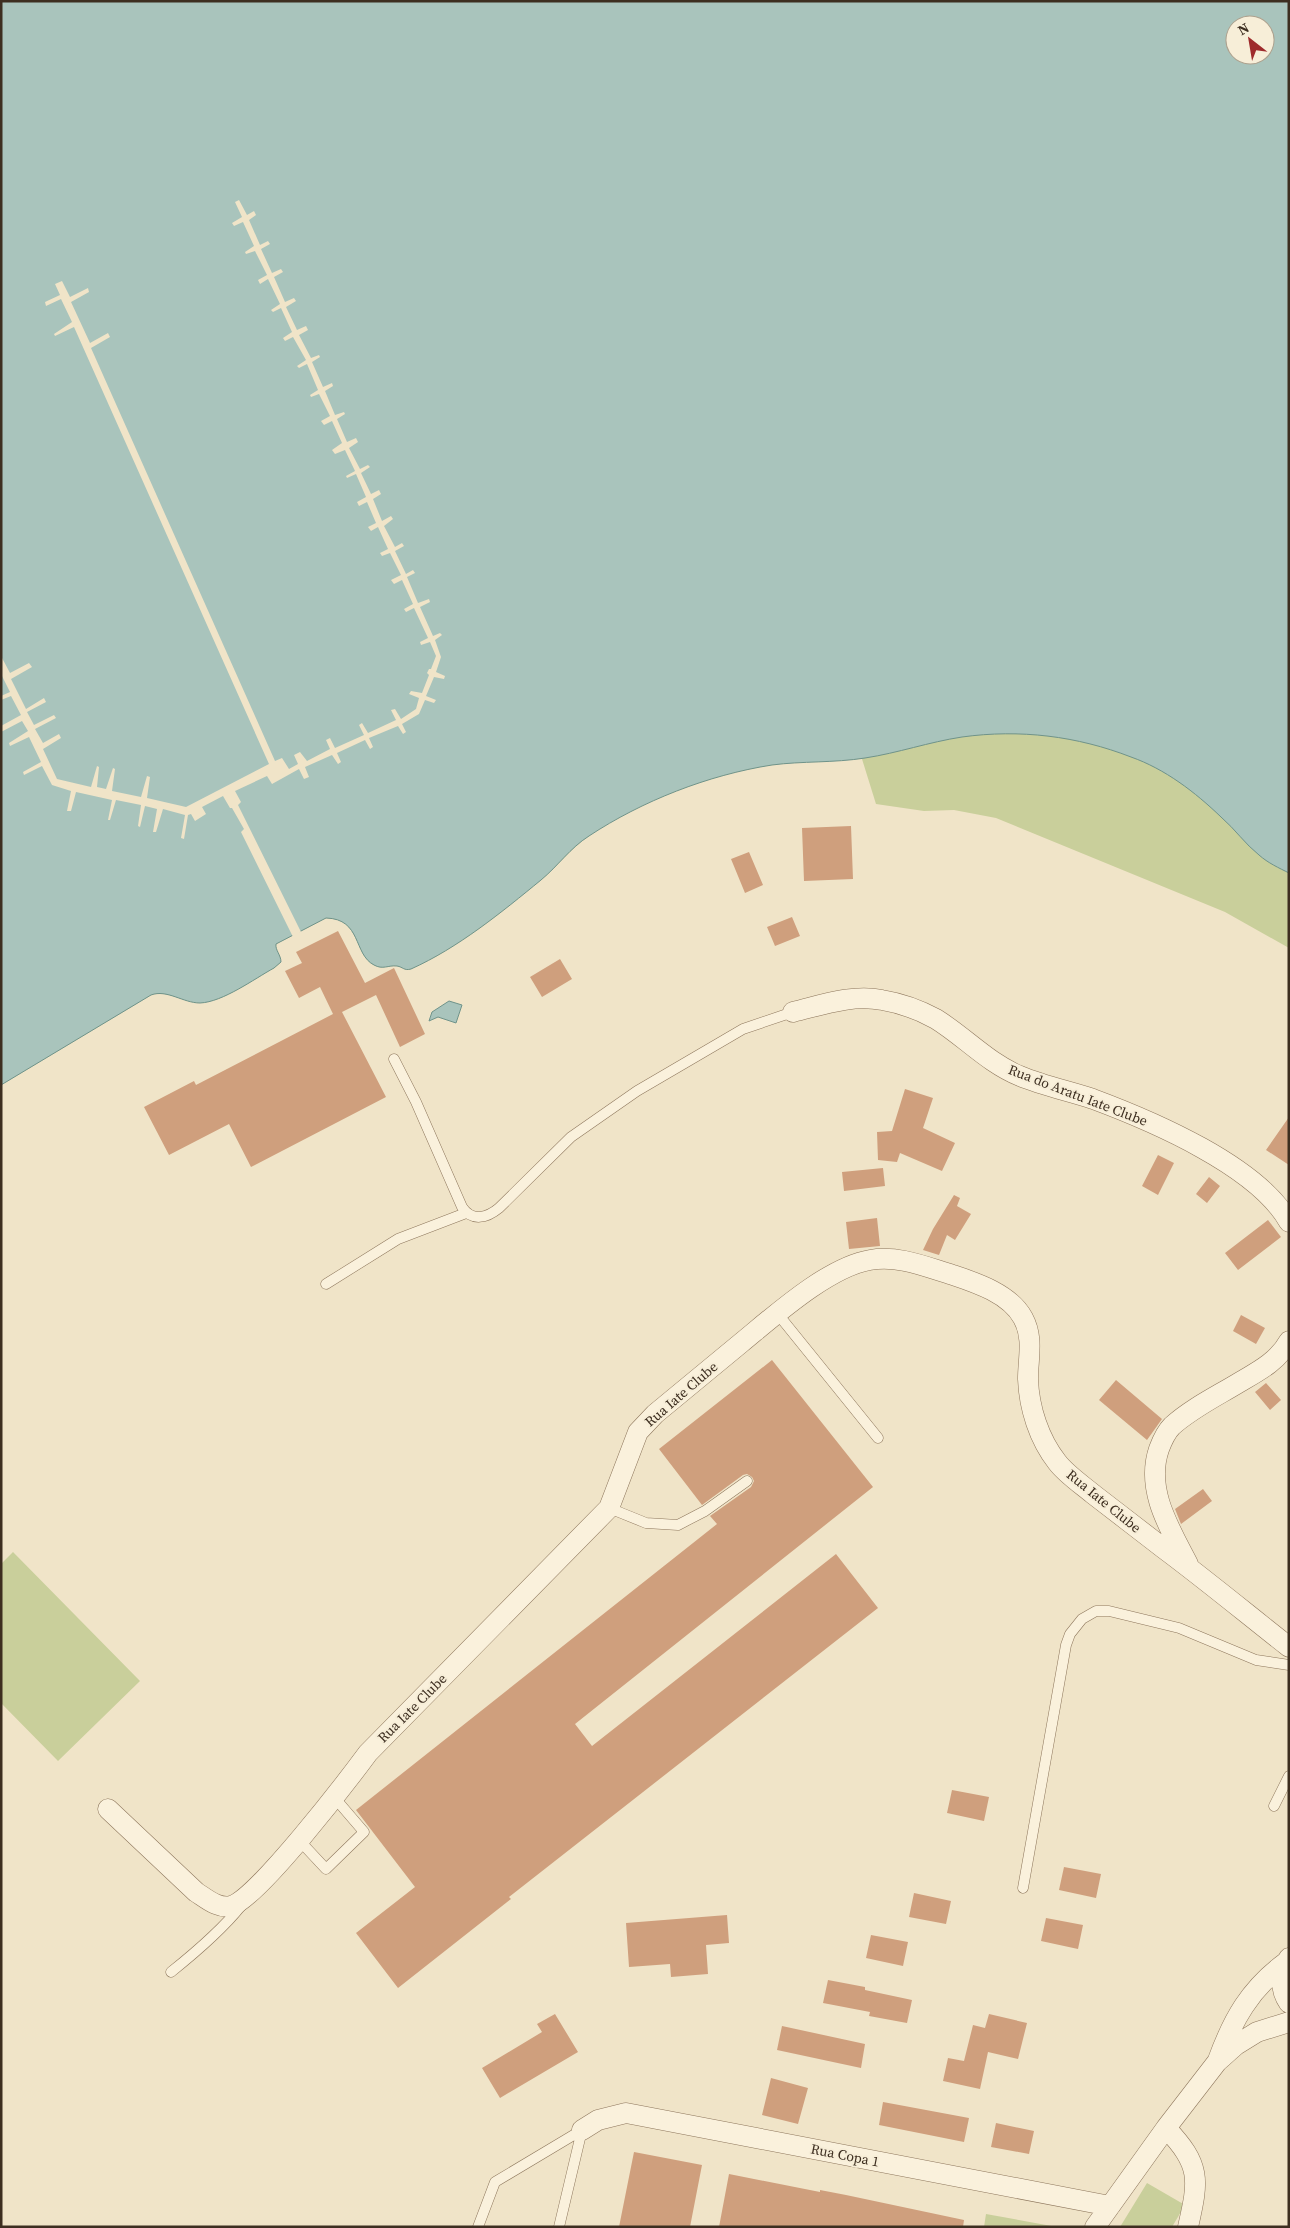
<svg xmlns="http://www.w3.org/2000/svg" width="1290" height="2228" viewBox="0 0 1290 2228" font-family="'Source Serif 4',serif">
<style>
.green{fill:#c9cf9b}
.water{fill:#a9c4bc;stroke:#6f938a;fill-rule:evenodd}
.pier{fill:#f0e4c8}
.building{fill:#cf9f7d}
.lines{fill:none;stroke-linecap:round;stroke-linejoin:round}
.service-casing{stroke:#8d765c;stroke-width:11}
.minor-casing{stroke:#8d765c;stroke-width:21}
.service{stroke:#faf1dc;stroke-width:10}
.minor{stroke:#faf1dc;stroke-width:20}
.labels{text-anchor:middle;stroke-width:4;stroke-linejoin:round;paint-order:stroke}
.street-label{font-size:14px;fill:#3d2e20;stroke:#f7eed8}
</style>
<rect width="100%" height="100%" fill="#f0e4c8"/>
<path class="green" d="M 1013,701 L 1289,792 L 1289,948 L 1225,912 L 996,818 L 954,810 L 924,811 L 876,804 L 862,759 C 832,760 802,761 772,765 C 714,773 633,803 586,838 C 570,850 557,866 542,879 C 502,912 458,948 411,969 C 404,971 403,967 397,966 C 388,965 383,970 374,965 C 353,954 362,919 326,918 L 276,944 C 275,950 281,955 281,962 L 274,968 C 254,979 223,1002 200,1003 C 183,1003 167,989 151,995 L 1,1085 L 1,1023 L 536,821 Z
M 13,1552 L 140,1681 L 58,1761 L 1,1703 L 1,1564 Z
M 1147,2183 L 1185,2205 L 1172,2227 L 1120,2227 Z
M 986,2214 L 1057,2227 L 984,2227 Z"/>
<path class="water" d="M 1,1 L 1289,1 L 1289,873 C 1279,868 1268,863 1259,855 C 1245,844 1235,829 1221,817 C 1195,792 1165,769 1131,757 C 1077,736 1020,729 962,737 C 929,742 898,753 865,758 C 834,763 802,761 772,765 C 708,775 642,801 589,836 C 570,848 558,866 541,880 C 502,912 458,948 411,969 C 404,971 403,967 397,966 C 388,965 383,970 374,965 C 353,954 362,919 326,918 L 276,944 C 275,950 281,955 281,962 L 274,968 C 254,979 223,1002 200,1003 C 183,1003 167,989 151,995 L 1,1085 ZM 1235,25 L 1265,25 L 1265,55 L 1235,55 Z
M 449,1001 L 462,1005 L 456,1023 L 438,1017 L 429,1021 L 432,1012 Z"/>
<path class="pier" d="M 239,200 L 247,215 L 254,211 L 256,215 L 249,220 L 260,245 L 268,241 L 270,244 L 261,249 L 272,273 L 281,269 L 283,272 L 274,277 L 285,302 L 294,298 L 296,301 L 286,307 L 297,330 L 306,326 L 308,330 L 299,335 L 311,358 L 319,355 L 320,357 L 312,362 L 323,387 L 332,383 L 333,386 L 325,391 L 335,415 L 344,412 L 345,414 L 337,419 L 347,442 L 356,438 L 358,442 L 349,448 L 360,469 L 368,465 L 370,467 L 361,473 L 371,494 L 379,490 L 381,494 L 373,499 L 382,521 L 391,516 L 393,519 L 384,526 L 395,547 L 402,543 L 404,546 L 395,551 L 406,574 L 413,570 L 415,573 L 407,577 L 418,603 L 429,599 L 430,602 L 420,607 L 433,636 L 440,633 L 442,635 L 435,640 L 441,657 L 436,672 L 445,676 L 444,679 L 434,677 L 426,696 L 436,700 L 434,703 L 425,700 L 419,714 L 402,724 L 406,732 L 403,734 L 398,726 L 369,738 L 373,747 L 370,749 L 365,740 L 337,753 L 341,762 L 338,764 L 332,755 L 305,767 L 309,777 L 304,779 L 299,769 L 272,784 L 267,776 L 235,791 L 241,802 L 238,805 L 301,932 L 293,937 L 241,832 L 244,829 L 232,808 L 230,808 L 223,796 L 202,807 L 206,814 L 195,821 L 191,814 L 188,815 L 184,839 L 181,838 L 185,815 L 163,809 L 156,832 L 153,832 L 157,809 L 145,806 L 140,827 L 138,826 L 141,805 L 116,800 L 110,820 L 108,820 L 112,800 L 76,792 L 71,811 L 67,811 L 71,791 L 52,785 L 42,766 L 24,775 L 23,772 L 41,762 L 29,737 L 10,746 L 9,743 L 28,731 L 22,721 L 1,732 L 1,726 L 21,715 L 11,696 L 1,700 L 1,696 L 10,692 L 1,674 L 1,656 L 10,673 L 29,663 L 32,667 L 11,679 L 26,709 L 44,698 L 46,702 L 27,712 L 34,725 L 54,715 L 56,718 L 35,729 L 43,743 L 59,734 L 61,738 L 43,749 L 57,779 L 91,787 L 97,766 L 99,767 L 97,787 L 106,789 L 113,768 L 115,769 L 112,791 L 141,797 L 147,776 L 150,777 L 147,798 L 186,807 L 269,764 L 74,327 L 55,336 L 54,334 L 72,322 L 61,299 L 46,306 L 45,302 L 60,295 L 55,284 L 62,281 L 70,297 L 88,288 L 89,292 L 71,302 L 90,343 L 108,333 L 110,337 L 91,348 L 275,761 L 282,758 L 289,769 L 298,764 L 294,755 L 300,752 L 307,761 L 330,749 L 326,740 L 330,738 L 335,748 L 364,735 L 359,725 L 362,723 L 368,733 L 396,720 L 391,710 L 395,709 L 401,719 L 416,709 L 419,698 L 409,694 L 411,691 L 422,693 L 429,675 L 427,673 L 429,669 L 431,669 L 436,656 L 430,642 L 421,645 L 420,642 L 428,638 L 414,608 L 406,612 L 404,609 L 413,604 L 402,580 L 394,584 L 391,580 L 401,575 L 390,553 L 382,556 L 380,553 L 388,549 L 378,527 L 371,531 L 368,527 L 376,523 L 367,502 L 359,506 L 357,502 L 366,497 L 356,474 L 347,478 L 346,476 L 355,471 L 345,450 L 335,454 L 332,450 L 342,443 L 332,421 L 324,425 L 321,421 L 330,416 L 319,394 L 311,397 L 310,395 L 318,390 L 307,364 L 299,368 L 297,366 L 306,360 L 293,337 L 285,341 L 283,338 L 292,332 L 281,308 L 273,312 L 271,310 L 280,304 L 268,279 L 260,284 L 258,280 L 267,275 L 255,251 L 246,254 L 245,252 L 254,246 L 243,222 L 234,226 L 232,223 L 242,217 L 235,202 Z"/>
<path class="building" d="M 851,826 L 853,879 L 804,881 L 802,828 Z
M 749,852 L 763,885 L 745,893 L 731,859 Z
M 792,917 L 800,936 L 775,946 L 767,927 Z
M 338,931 L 365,983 L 394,968 L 425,1034 L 400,1047 L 376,995 L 342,1012 L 386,1097 L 251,1167 L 229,1124 L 169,1155 L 144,1107 L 194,1081 L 196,1085 L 333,1014 L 320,987 L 299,998 L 285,971 L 302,963 L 296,952 Z
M 560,959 L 572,979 L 542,997 L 530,977 Z
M 905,1089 L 933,1098 L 923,1128 L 955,1143 L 942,1171 L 900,1153 L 897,1162 L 878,1160 L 877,1132 L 892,1131 Z
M 1289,1117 L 1289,1165 L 1266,1150 Z
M 1158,1155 L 1174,1163 L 1158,1195 L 1142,1186 Z
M 883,1168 L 885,1186 L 844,1191 L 842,1172 Z
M 1209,1177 L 1220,1186 L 1207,1203 L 1196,1194 Z
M 954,1195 L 960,1198 L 957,1206 L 971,1214 L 955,1240 L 947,1235 L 939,1255 L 923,1250 L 933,1229 Z
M 877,1218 L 880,1246 L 849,1249 L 846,1222 Z
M 1268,1220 L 1281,1237 L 1238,1270 L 1225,1253 Z
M 1241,1315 L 1265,1328 L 1256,1344 L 1233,1331 Z
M 772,1360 L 873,1487 L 575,1724 L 592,1746 L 836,1554 L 878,1608 L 509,1897 L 511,1899 L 398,1988 L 356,1933 L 415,1887 L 356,1810 L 717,1524 L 710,1516 L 751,1487 L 754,1481 L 752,1477 L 747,1474 L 743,1475 L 702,1505 L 659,1449 Z
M 1116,1380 L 1162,1419 L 1147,1440 L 1099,1400 Z
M 1266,1383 L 1281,1400 L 1270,1410 L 1255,1392 Z
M 1203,1489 L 1212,1501 L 1181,1524 L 1175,1509 Z
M 952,1790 L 989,1797 L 984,1821 L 947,1813 Z
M 1064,1867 L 1101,1874 L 1096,1898 L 1059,1890 Z
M 914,1893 L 951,1901 L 946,1924 L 909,1917 Z
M 727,1915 L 729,1943 L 706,1945 L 708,1974 L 671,1977 L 670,1964 L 629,1967 L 626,1923 Z
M 1046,1918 L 1083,1925 L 1078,1949 L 1041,1941 Z
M 871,1935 L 908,1942 L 903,1966 L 866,1958 Z
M 828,1980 L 865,1987 L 865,1990 L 912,2000 L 907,2023 L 869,2016 L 870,2012 L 823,2003 Z
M 555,2014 L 578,2052 L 500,2098 L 482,2068 L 542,2032 L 537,2024 Z
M 989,2014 L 1027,2023 L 1018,2059 L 988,2052 L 980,2089 L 943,2081 L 948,2058 L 964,2061 L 973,2025 L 985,2028 Z
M 782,2026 L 865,2044 L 861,2068 L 777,2050 Z
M 771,2078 L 808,2088 L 798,2124 L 762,2115 Z
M 883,2102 L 969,2118 L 964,2142 L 879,2125 Z
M 996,2123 L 1034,2131 L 1029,2154 L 991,2147 Z
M 634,2152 L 702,2165 L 690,2227 L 619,2227 Z
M 729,2174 L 820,2192 L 820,2190 L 846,2195 L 964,2220 L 963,2227 L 719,2227 Z"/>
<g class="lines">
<g class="service-casing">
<path id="service" d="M 394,1059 L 416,1102 L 462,1207 C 472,1222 487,1218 499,1208 L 571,1137 L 637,1091 L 743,1029 L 793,1012
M 326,1284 L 398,1239 L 466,1213
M 777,1313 L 878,1438
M 609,1508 L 646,1523 L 678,1525 L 705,1511 L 747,1481
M 1274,1806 L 1289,1776
M 298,1839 L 326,1869 L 364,1832 L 334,1797
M 1023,1888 L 1066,1645 L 1070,1634 L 1082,1619 L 1096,1611 L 1109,1611 L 1179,1628 L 1256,1660 L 1289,1665
M 171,1972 C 196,1952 221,1931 241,1906
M 478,2227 L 495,2182 L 582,2130
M 559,2227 L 582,2130"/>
</g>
<g class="minor-casing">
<path id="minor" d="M 793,1012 C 822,1005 852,994 882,1000 C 900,1003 920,1010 936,1019 C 965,1037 988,1063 1020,1076 C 1044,1086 1069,1091 1093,1099 C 1152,1121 1258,1166 1289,1222
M 1188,1564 C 1170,1529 1145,1490 1159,1449 C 1162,1441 1166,1432 1172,1426 C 1192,1408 1217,1396 1240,1382 C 1259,1371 1278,1361 1289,1341
M 108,1809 L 196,1892 C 207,1899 218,1909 231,1906 C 257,1899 348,1780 368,1753 L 609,1508 L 638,1432 L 655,1414 C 684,1390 712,1367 741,1343 C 774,1316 828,1267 870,1260 C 899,1255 926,1267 953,1275 C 977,1283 1010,1294 1023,1318 C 1034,1338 1028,1358 1028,1379 C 1029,1408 1039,1439 1057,1462 C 1066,1474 1081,1484 1093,1494 C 1116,1512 1140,1530 1163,1548 C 1206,1580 1247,1614 1289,1647
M 1289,1958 C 1279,1971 1280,1990 1289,2003
M 1218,2060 C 1233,2019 1250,1989 1285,1963
M 1166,2128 C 1201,2165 1199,2179 1188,2227
M 582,2130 L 598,2120 L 626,2113 L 1110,2206
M 1095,2227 L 1166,2128 L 1217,2062 L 1236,2045 L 1257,2032 L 1289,2022"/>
</g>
<use href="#service" class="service"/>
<use href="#minor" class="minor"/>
</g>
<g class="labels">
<g class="street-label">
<text transform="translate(1078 1095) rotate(21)" y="5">Rua do Aratu Iate Clube</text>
<text transform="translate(681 1394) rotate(-41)" y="5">Rua Iate Clube</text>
<text transform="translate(1104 1501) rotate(39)" y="5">Rua Iate Clube</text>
<text transform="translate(412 1708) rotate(-45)" y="5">Rua Iate Clube</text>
<text transform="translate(845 2155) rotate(11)" y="5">Rua Copa 1</text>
</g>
</g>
<rect width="1290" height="2228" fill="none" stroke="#3d2e20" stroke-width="5"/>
<g transform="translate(1250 40) rotate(329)"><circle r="24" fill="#f7eed8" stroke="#ada18e"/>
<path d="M0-4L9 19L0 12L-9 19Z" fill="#9e2a2b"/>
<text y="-8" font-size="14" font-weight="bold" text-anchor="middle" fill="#3d2e20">N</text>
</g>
</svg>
